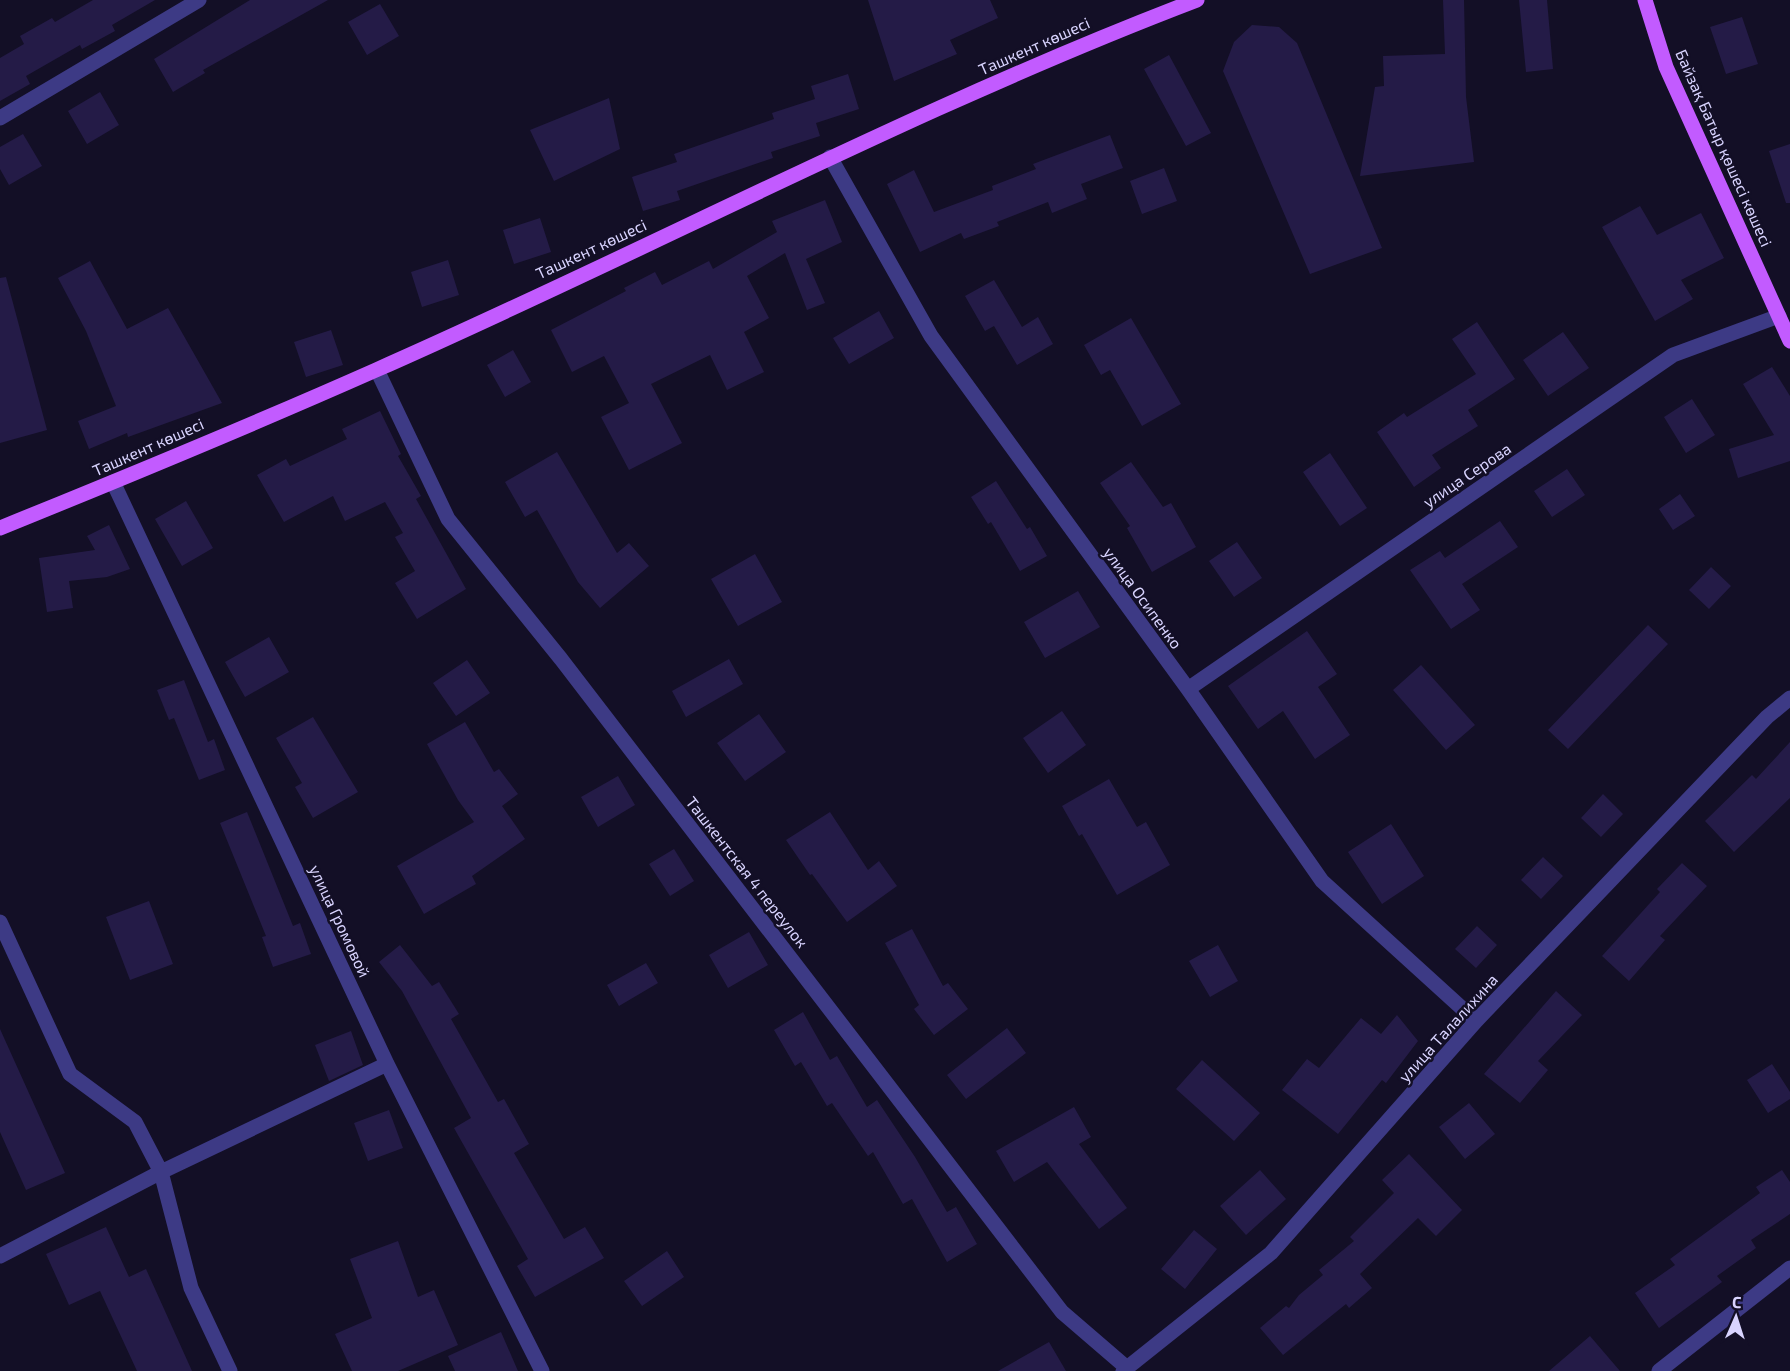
<svg xmlns="http://www.w3.org/2000/svg" width="1790" height="1371" viewBox="0 0 1790 1371" font-family="'Exo 2',sans-serif">
<style>
.building{fill:#241b47}
.lines{fill:none;stroke-linecap:round;stroke-linejoin:round}
.minor{stroke:#3d3a85;stroke-width:15}
.major{stroke:#c25bff;stroke-width:15}
.labels{text-anchor:middle;stroke-width:5;stroke-linejoin:round;paint-order:stroke}
.street-label{font-size:16px;fill:#d9d4ff;stroke:#130f26}
</style>
<rect width="100%" height="100%" fill="#130f26"/>
<path class="building" d="M 93,0 L 155,0 L 112,25 L 115,31 L 82,49 L 80,45 L 26,76 L 30,84 L 0,101 L 0,58 L 24,44 L 20,36 L 52,18 L 55,22 Z
M 250,0 L 328,0 L 203,70 L 205,73 L 173,92 L 154,59 Z
M 868,0 L 990,0 L 998,18 L 950,40 L 957,54 L 894,81 Z
M 1443,0 L 1464,0 L 1466,97 L 1474,162 L 1360,176 L 1375,87 L 1384,86 L 1383,56 L 1445,54 Z
M 1519,0 L 1547,0 L 1553,69 L 1526,72 Z
M 380,4 L 399,36 L 367,55 L 348,22 Z
M 1742,17 L 1758,64 L 1726,74 L 1710,27 Z
M 1252,25 L 1279,27 L 1297,43 L 1382,248 L 1310,274 L 1223,71 L 1234,42 Z
M 1169,55 L 1211,133 L 1186,146 L 1144,69 Z
M 848,74 L 859,109 L 816,123 L 820,136 L 771,152 L 773,158 L 677,191 L 680,200 L 643,211 L 632,177 L 677,162 L 674,154 L 774,119 L 772,113 L 815,99 L 811,86 Z
M 100,92 L 119,125 L 87,144 L 68,111 Z
M 609,98 L 620,149 L 554,181 L 530,130 Z
M 23,134 L 42,166 L 9,185 L 0,169 L 0,147 Z
M 1110,135 L 1123,168 L 1081,184 L 1087,199 L 1052,213 L 1048,202 L 997,222 L 999,226 L 964,239 L 961,233 L 920,252 L 887,184 L 914,170 L 934,212 L 993,190 L 992,186 L 1036,169 L 1033,164 Z
M 1790,144 L 1790,203 L 1786,203 L 1769,151 Z
M 1164,168 L 1177,201 L 1142,214 L 1130,181 Z
M 825,200 L 842,242 L 806,259 L 825,303 L 807,310 L 785,253 L 747,276 L 769,318 L 744,332 L 764,372 L 727,390 L 710,355 L 651,384 L 682,443 L 629,470 L 601,417 L 629,403 L 604,356 L 572,372 L 551,330 L 626,291 L 624,288 L 655,272 L 662,285 L 709,261 L 713,269 L 777,232 L 772,221 Z
M 1640,206 L 1657,235 L 1701,213 L 1724,258 L 1681,280 L 1693,299 L 1655,321 L 1602,227 Z
M 540,218 L 551,252 L 514,264 L 503,230 Z
M 448,260 L 459,295 L 422,307 L 411,272 Z
M 90,261 L 127,329 L 168,308 L 222,403 L 128,437 L 127,433 L 89,449 L 78,421 L 116,406 L 86,331 L 58,278 Z
M 6,277 L 47,430 L 0,443 L 0,278 Z
M 994,280 L 1022,327 L 1038,317 L 1053,344 L 1017,365 L 994,326 L 985,331 L 965,296 Z
M 879,311 L 894,338 L 849,364 L 833,338 Z
M 1131,318 L 1181,404 L 1142,426 L 1110,370 L 1101,375 L 1084,345 Z
M 1477,322 L 1515,379 L 1468,410 L 1478,426 L 1432,455 L 1441,468 L 1414,487 L 1377,432 L 1404,413 L 1407,417 L 1476,374 L 1452,339 Z
M 331,330 L 343,365 L 306,377 L 294,342 Z
M 1563,332 L 1589,368 L 1548,396 L 1523,360 Z
M 513,350 L 531,382 L 505,397 L 487,365 Z
M 1772,367 L 1790,396 L 1790,461 L 1738,478 L 1729,449 L 1774,435 L 1743,384 Z
M 1692,399 L 1715,435 L 1686,453 L 1664,417 Z
M 380,411 L 401,454 L 398,456 L 421,496 L 416,499 L 466,589 L 417,619 L 395,583 L 415,571 L 395,537 L 403,533 L 385,502 L 345,521 L 333,496 L 284,522 L 257,475 L 286,459 L 290,466 L 347,439 L 342,429 Z
M 557,452 L 617,553 L 629,543 L 649,566 L 600,608 L 578,582 L 537,510 L 525,517 L 505,482 Z
M 1330,453 L 1367,508 L 1340,526 L 1303,472 Z
M 1131,462 L 1163,507 L 1171,503 L 1196,547 L 1152,572 L 1127,528 L 1130,526 L 1100,483 Z
M 1567,469 L 1585,495 L 1552,517 L 1534,491 Z
M 996,481 L 1027,529 L 1030,527 L 1047,556 L 1020,571 L 991,522 L 988,524 L 971,497 Z
M 1680,494 L 1695,516 L 1673,530 L 1659,509 Z
M 186,501 L 213,548 L 182,566 L 155,519 Z
M 1500,521 L 1518,547 L 1462,584 L 1480,610 L 1451,629 L 1410,570 L 1440,551 L 1445,558 Z
M 109,525 L 130,569 L 107,577 L 69,581 L 73,608 L 47,612 L 39,558 L 95,550 L 87,536 Z
M 1237,542 L 1262,578 L 1234,597 L 1209,561 Z
M 755,554 L 782,602 L 738,626 L 711,579 Z
M 1711,567 L 1731,586 L 1709,609 L 1689,590 Z
M 1078,591 L 1100,627 L 1045,658 L 1024,622 Z
M 1648,625 L 1668,644 L 1568,749 L 1548,730 Z
M 1307,631 L 1337,674 L 1318,687 L 1350,735 L 1315,759 L 1283,711 L 1258,729 L 1228,686 Z
M 269,637 L 289,672 L 245,697 L 225,662 Z
M 729,659 L 743,684 L 686,717 L 672,691 Z
M 467,660 L 490,693 L 456,716 L 433,683 Z
M 1421,665 L 1475,725 L 1446,750 L 1393,690 Z
M 184,680 L 208,742 L 214,739 L 225,770 L 199,780 L 174,718 L 169,720 L 157,690 Z
M 1062,711 L 1086,745 L 1048,773 L 1023,738 Z
M 759,714 L 786,752 L 745,781 L 717,743 Z
M 313,717 L 358,792 L 313,818 L 295,787 L 302,783 L 276,738 Z
M 465,722 L 494,772 L 499,769 L 518,794 L 502,806 L 525,839 L 472,876 L 476,884 L 424,914 L 397,866 L 474,822 L 458,800 L 427,744 Z
M 1790,742 L 1790,798 L 1734,852 L 1705,821 L 1752,775 L 1756,779 Z
M 618,776 L 635,805 L 598,827 L 581,797 Z
M 1109,779 L 1137,827 L 1146,822 L 1170,865 L 1117,895 L 1082,834 L 1079,836 L 1062,806 Z
M 1603,794 L 1623,814 L 1601,837 L 1581,818 Z
M 247,812 L 293,926 L 300,923 L 311,954 L 273,967 L 262,937 L 266,936 L 220,823 Z
M 830,812 L 868,870 L 879,861 L 897,886 L 847,922 L 812,874 L 810,875 L 786,840 Z
M 1391,824 L 1424,876 L 1382,904 L 1348,852 Z
M 674,849 L 694,881 L 670,896 L 649,864 Z
M 1543,857 L 1563,876 L 1541,899 L 1521,880 Z
M 1682,863 L 1707,886 L 1660,936 L 1665,940 L 1629,981 L 1602,956 L 1660,892 L 1657,889 Z
M 149,901 L 173,964 L 130,980 L 106,917 Z
M 1477,926 L 1497,945 L 1476,968 L 1455,949 Z
M 912,929 L 943,986 L 948,983 L 968,1009 L 934,1035 L 914,1009 L 919,1005 L 885,943 Z
M 749,932 L 768,965 L 728,988 L 709,955 Z
M 400,945 L 432,986 L 439,982 L 459,1014 L 451,1019 L 498,1102 L 504,1099 L 529,1144 L 514,1153 L 564,1239 L 585,1227 L 604,1258 L 535,1297 L 517,1266 L 528,1259 L 454,1128 L 471,1118 L 402,991 L 379,962 Z
M 1218,945 L 1238,981 L 1210,997 L 1189,961 Z
M 646,963 L 658,983 L 619,1006 L 607,985 Z
M 1556,991 L 1582,1015 L 1538,1061 L 1548,1070 L 1520,1103 L 1484,1074 Z
M 803,1012 L 830,1060 L 837,1056 L 867,1107 L 877,1100 L 915,1157 L 947,1212 L 956,1207 L 977,1244 L 947,1262 L 912,1199 L 903,1204 L 873,1152 L 868,1156 L 832,1103 L 827,1106 L 801,1062 L 795,1066 L 774,1030 Z
M 1397,1015 L 1418,1041 L 1386,1083 L 1382,1080 L 1338,1134 L 1282,1090 L 1307,1059 L 1319,1068 L 1361,1018 L 1381,1034 Z
M 1007,1028 L 1026,1053 L 966,1099 L 947,1075 Z
M 0,1029 L 65,1173 L 26,1190 L 0,1132 Z
M 351,1031 L 363,1065 L 329,1081 L 315,1045 Z
M 1202,1060 L 1260,1113 L 1234,1141 L 1176,1089 Z
M 1772,1064 L 1790,1092 L 1790,1099 L 1768,1113 L 1747,1080 Z
M 1469,1103 L 1495,1134 L 1465,1159 L 1439,1127 Z
M 1074,1107 L 1091,1137 L 1079,1144 L 1127,1208 L 1099,1229 L 1047,1162 L 1014,1182 L 996,1151 Z
M 389,1110 L 403,1148 L 368,1161 L 354,1123 Z
M 1409,1154 L 1462,1210 L 1436,1236 L 1418,1218 L 1360,1274 L 1372,1288 L 1349,1308 L 1346,1304 L 1283,1355 L 1260,1328 L 1286,1306 L 1289,1308 L 1299,1295 L 1323,1275 L 1319,1270 L 1354,1241 L 1350,1237 L 1394,1193 L 1382,1180 Z
M 1260,1170 L 1286,1199 L 1246,1235 L 1220,1206 Z
M 1782,1170 L 1790,1182 L 1790,1214 L 1751,1240 L 1756,1248 L 1717,1276 L 1722,1282 L 1659,1328 L 1635,1293 L 1675,1265 L 1670,1259 L 1760,1193 L 1756,1187 Z
M 106,1227 L 129,1277 L 146,1269 L 192,1371 L 137,1371 L 100,1291 L 69,1305 L 46,1254 Z
M 1194,1230 L 1217,1249 L 1185,1289 L 1161,1269 Z
M 398,1241 L 418,1297 L 434,1290 L 458,1345 L 398,1371 L 352,1371 L 335,1334 L 372,1318 L 350,1259 Z
M 667,1251 L 684,1277 L 642,1306 L 624,1281 Z
M 501,1332 L 518,1371 L 455,1371 L 448,1356 Z
M 1590,1336 L 1620,1371 L 1549,1371 Z
M 1049,1342 L 1066,1371 L 998,1371 Z"/>
<g class="lines">
<path class="minor" d="M 0,118 L 199,0
M 830,157 L 931,336 L 1188,689 L 1322,881 L 1476,1021
M 377,370 L 448,519 L 561,659 L 1062,1312 L 1127,1368
M 113,482 L 387,1064 L 542,1371
M 1188,689 L 1673,355 L 1779,316
M 0,922 L 70,1074 L 135,1122 L 161,1172 L 191,1288 L 230,1371
M 0,1256 L 161,1172 L 387,1064
M 1123,1371 L 1271,1253 L 1476,1021 L 1767,717 L 1790,698
M 1659,1371 L 1790,1268"/>
<path class="major" d="M 1645,0 L 1666,67 L 1790,341
M 0,528 C 126,477 252,425 376,370 C 651,249 916,107 1197,0"/>
</g>
<g class="labels">
<g class="street-label">
<text transform="translate(1034 46) rotate(-24)" y="6">Ташкент көшесі</text>
<text transform="translate(1724 148) rotate(66)" y="6">Байзақ Батыр қөшесі көшесі</text>
<text transform="translate(591 249) rotate(-25)" y="6">Ташкент көшесі</text>
<text transform="translate(148 447) rotate(-24)" y="6">Ташкент көшесі</text>
<text transform="translate(1467 475) rotate(-34)" y="6">улица Серова</text>
<text transform="translate(1143 598) rotate(54)" y="6">улица Осипенко</text>
<text transform="translate(747 872) rotate(52)" y="6">Ташкентская 4 переулок</text>
<text transform="translate(340 921) rotate(65)" y="6">улица Громовой</text>
<text transform="translate(1448 1028) rotate(-48)" y="6">улица Талалихина</text>
</g>
</g>
<g transform="translate(1736 1317) rotate(3)" stroke="#130f26" stroke-width="4.5" paint-order="stroke">
<path d="M0-4.5L10 22L0 15L-10 22Z" fill="#d9d4ff"/>
<text y="-9" font-size="16" font-weight="bold" text-anchor="middle" fill="#d9d4ff">С</text>
</g>
</svg>
